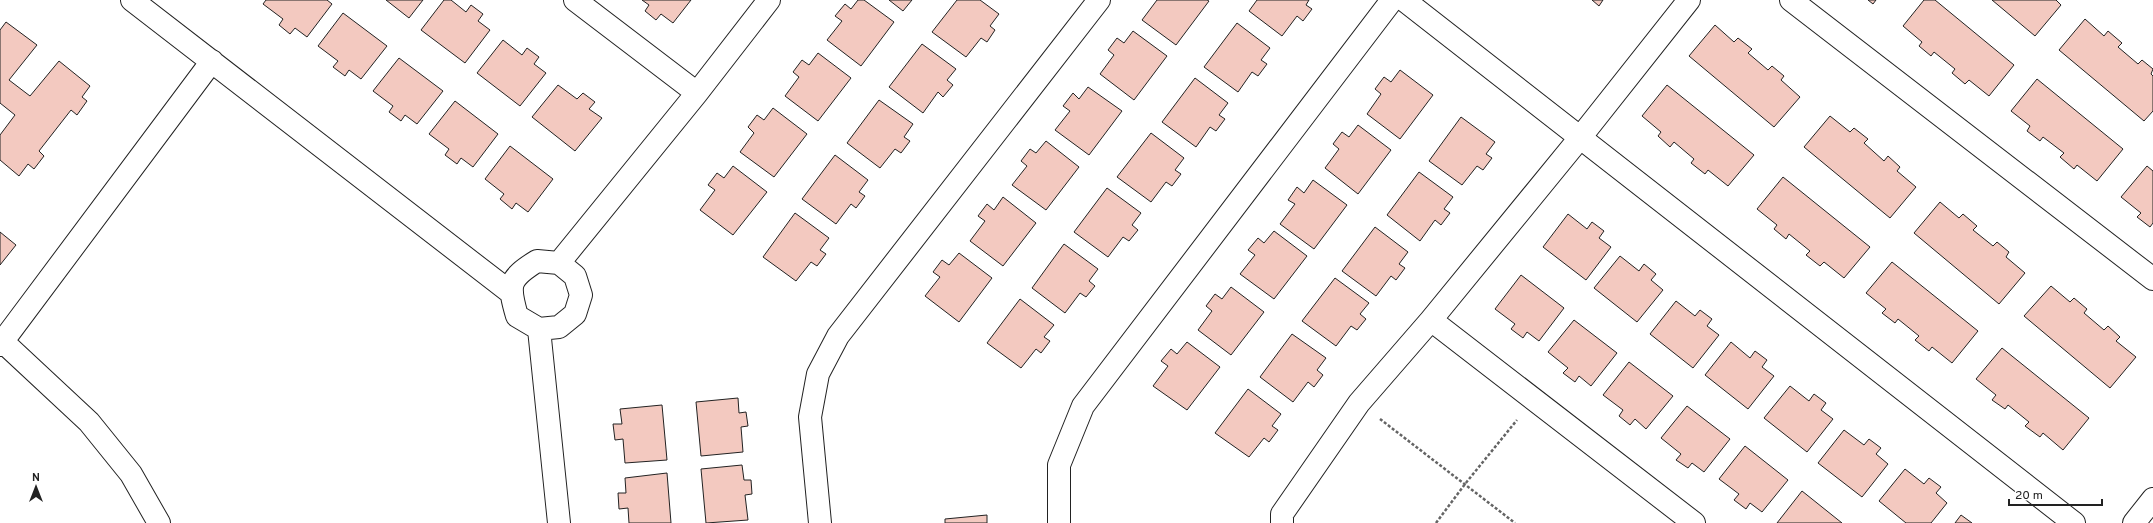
<svg xmlns="http://www.w3.org/2000/svg" width="2153" height="523" viewBox="0 0 2153 523" font-family="Overpass,sans-serif">
<style>
.building{fill:#f3c9c0;stroke:#222}
.lines{fill:none;stroke-linecap:round;stroke-linejoin:round}
.minor-casing{stroke:#222;stroke-width:24}
.path{stroke:#646464;stroke-width:2.5;stroke-dasharray:3 2;stroke-linecap:butt}
.minor{stroke:#fff;stroke-width:22}
</style>
<rect width="100%" height="100%" fill="#fff"/>
<path class="building" d="M 266,0 L 327,0 L 332,4 L 307,37 L 295,28 L 290,34 L 279,25 L 283,19 L 263,4 Z
M 386,0 L 423,0 L 409,18 Z
M 444,0 L 451,0 L 466,12 L 471,5 L 483,14 L 478,21 L 490,30 L 465,63 L 421,30 Z
M 642,0 L 691,0 L 673,23 L 661,14 L 656,20 L 645,11 L 649,5 Z
M 858,0 L 864,0 L 894,22 L 861,66 L 827,40 L 842,21 L 835,16 L 845,4 L 851,9 Z
M 889,0 L 912,0 L 903,11 Z
M 957,0 L 980,0 L 999,14 L 990,26 L 995,30 L 987,42 L 981,38 L 966,57 L 932,32 Z
M 1157,0 L 1207,0 L 1209,1 L 1176,45 L 1142,20 Z
M 1257,0 L 1309,0 L 1306,5 L 1312,9 L 1303,21 L 1297,16 L 1282,36 L 1249,11 Z
M 1592,0 L 1603,0 L 1599,6 Z
M 1868,0 L 1876,0 L 1873,4 Z
M 1924,0 L 1935,0 L 2014,65 L 1989,96 L 1969,80 L 1965,84 L 1952,73 L 1955,69 L 1934,52 L 1931,56 L 1919,46 L 1922,42 L 1903,26 Z
M 1992,0 L 2056,0 L 2061,5 L 2035,36 Z
M 343,13 L 387,46 L 361,79 L 349,70 L 345,76 L 333,67 L 338,61 L 318,46 Z
M 2085,19 L 2104,36 L 2108,31 L 2122,43 L 2118,47 L 2138,64 L 2142,60 L 2153,69 L 2151,74 L 2153,76 L 2153,111 L 2144,121 L 2059,50 Z
M 6,22 L 37,45 L 9,80 L 30,96 L 59,61 L 90,86 L 82,97 L 87,101 L 77,115 L 71,110 L 39,151 L 44,156 L 34,169 L 28,164 L 19,176 L 0,160 L 0,135 L 15,115 L 0,103 L 0,30 Z
M 1237,23 L 1270,48 L 1261,60 L 1267,64 L 1258,76 L 1252,72 L 1238,92 L 1204,67 Z
M 1715,25 L 1734,42 L 1738,38 L 1752,49 L 1748,53 L 1768,70 L 1772,66 L 1784,76 L 1781,80 L 1800,97 L 1774,127 L 1689,56 Z
M 1133,31 L 1167,56 L 1134,100 L 1100,74 L 1114,55 L 1108,50 L 1117,38 L 1124,43 Z
M 503,40 L 522,55 L 527,48 L 539,57 L 534,64 L 546,73 L 520,106 L 477,73 Z
M 922,44 L 956,69 L 947,80 L 953,85 L 943,97 L 938,92 L 923,113 L 889,87 Z
M 818,53 L 851,78 L 818,121 L 785,96 L 799,77 L 793,72 L 802,60 L 809,65 Z
M 399,58 L 443,91 L 417,124 L 405,115 L 401,121 L 389,112 L 393,106 L 373,91 Z
M 1400,70 L 1433,95 L 1400,139 L 1367,114 L 1381,94 L 1375,89 L 1384,77 L 1391,82 Z
M 1195,78 L 1228,103 L 1219,115 L 1225,119 L 1216,131 L 1210,127 L 1196,147 L 1162,122 Z
M 2037,79 L 2123,149 L 2097,181 L 2077,165 L 2074,169 L 2060,157 L 2064,153 L 2043,137 L 2040,141 L 2027,131 L 2030,126 L 2011,111 Z
M 558,85 L 577,99 L 583,93 L 595,102 L 589,109 L 602,118 L 575,151 L 532,117 Z
M 1667,85 L 1754,155 L 1728,186 L 1708,170 L 1705,174 L 1691,163 L 1694,159 L 1674,142 L 1670,147 L 1658,136 L 1661,132 L 1642,116 Z
M 1088,87 L 1122,111 L 1089,155 L 1055,130 L 1070,111 L 1063,106 L 1073,93 L 1079,99 Z
M 879,100 L 913,124 L 904,137 L 910,141 L 901,153 L 895,149 L 880,168 L 847,143 Z
M 455,101 L 498,134 L 473,167 L 461,158 L 457,164 L 445,155 L 449,149 L 429,134 Z
M 773,108 L 807,134 L 774,177 L 740,152 L 754,133 L 748,127 L 757,115 L 764,120 Z
M 1830,116 L 1850,132 L 1854,128 L 1868,139 L 1864,143 L 1884,161 L 1888,156 L 1900,167 L 1897,171 L 1916,187 L 1890,218 L 1804,147 Z
M 1461,117 L 1495,142 L 1486,154 L 1492,158 L 1483,170 L 1477,166 L 1462,185 L 1429,161 Z
M 1358,125 L 1391,150 L 1358,194 L 1325,168 L 1339,149 L 1333,144 L 1342,132 L 1349,137 Z
M 1151,133 L 1184,158 L 1175,170 L 1181,174 L 1172,186 L 1166,182 L 1151,202 L 1117,177 Z
M 1046,141 L 1079,167 L 1046,210 L 1012,185 L 1027,166 L 1021,161 L 1030,149 L 1036,153 Z
M 510,146 L 553,179 L 528,212 L 516,203 L 512,209 L 500,199 L 504,194 L 485,179 Z
M 835,155 L 868,180 L 859,192 L 865,196 L 856,208 L 851,204 L 836,224 L 802,199 Z
M 733,166 L 767,192 L 733,235 L 700,210 L 715,190 L 708,185 L 717,173 L 724,178 Z
M 2147,166 L 2153,171 L 2153,223 L 2150,227 L 2137,217 L 2141,213 L 2121,197 Z
M 1419,172 L 1453,197 L 1444,209 L 1450,213 L 1441,225 L 1435,220 L 1420,241 L 1387,215 Z
M 1783,177 L 1870,247 L 1844,278 L 1824,262 L 1820,266 L 1806,255 L 1810,251 L 1789,234 L 1786,239 L 1774,229 L 1777,225 L 1757,209 Z
M 1313,180 L 1347,205 L 1314,249 L 1280,224 L 1295,204 L 1288,200 L 1297,187 L 1304,193 Z
M 1107,188 L 1141,213 L 1132,225 L 1138,230 L 1129,241 L 1123,237 L 1108,257 L 1074,232 Z
M 1003,197 L 1036,223 L 1003,266 L 970,241 L 985,221 L 978,216 L 987,204 L 994,210 Z
M 1940,202 L 1959,218 L 1963,214 L 1977,226 L 1973,230 L 1993,246 L 1997,242 L 2009,252 L 2006,257 L 2025,273 L 1999,304 L 1914,233 Z
M 795,213 L 829,238 L 820,250 L 826,254 L 817,266 L 811,262 L 796,281 L 763,257 Z
M 1568,214 L 1587,229 L 1592,222 L 1604,231 L 1599,238 L 1611,247 L 1586,280 L 1543,247 Z
M 1375,227 L 1408,252 L 1399,264 L 1405,268 L 1396,280 L 1391,276 L 1376,296 L 1342,271 Z
M 1274,231 L 1307,256 L 1274,299 L 1240,274 L 1255,255 L 1248,250 L 1258,238 L 1264,243 Z
M 0,232 L 16,245 L 0,265 Z
M 1064,244 L 1098,269 L 1089,281 L 1095,286 L 1086,297 L 1080,293 L 1065,313 L 1032,288 Z
M 959,253 L 992,278 L 959,322 L 925,296 L 940,277 L 933,272 L 942,260 L 949,265 Z
M 1620,256 L 1639,271 L 1644,264 L 1656,274 L 1651,280 L 1663,290 L 1637,322 L 1594,288 Z
M 1892,262 L 1978,331 L 1952,363 L 1932,347 L 1929,351 L 1915,340 L 1919,336 L 1898,319 L 1895,323 L 1882,313 L 1886,309 L 1866,293 Z
M 1521,275 L 1564,308 L 1539,341 L 1527,332 L 1523,338 L 1511,329 L 1515,324 L 1495,309 Z
M 1335,278 L 1369,303 L 1360,314 L 1366,319 L 1357,330 L 1351,326 L 1336,346 L 1302,321 Z
M 2051,286 L 2070,302 L 2074,298 L 2087,309 L 2084,313 L 2104,330 L 2108,326 L 2120,337 L 2116,341 L 2136,357 L 2110,388 L 2024,316 Z
M 1231,287 L 1264,312 L 1231,355 L 1198,330 L 1212,311 L 1206,306 L 1215,294 L 1222,299 Z
M 1020,299 L 1054,325 L 1044,337 L 1050,341 L 1041,353 L 1036,349 L 1021,368 L 987,343 Z
M 1676,301 L 1695,316 L 1700,310 L 1712,319 L 1707,326 L 1719,335 L 1693,368 L 1650,334 Z
M 1574,320 L 1617,353 L 1591,386 L 1579,376 L 1575,382 L 1563,373 L 1568,368 L 1548,352 Z
M 1292,334 L 1326,358 L 1317,370 L 1323,375 L 1314,387 L 1308,382 L 1293,402 L 1260,377 Z
M 1187,342 L 1220,367 L 1187,410 L 1153,386 L 1168,366 L 1161,361 L 1171,349 L 1177,354 Z
M 1731,342 L 1750,358 L 1755,351 L 1767,360 L 1762,367 L 1774,376 L 1748,409 L 1705,375 Z
M 2002,348 L 2089,418 L 2063,450 L 2043,433 L 2040,437 L 2025,426 L 2029,422 L 2008,405 L 2005,409 L 1992,400 L 1996,395 L 1976,379 Z
M 1629,362 L 1673,396 L 1646,429 L 1635,419 L 1630,425 L 1619,416 L 1623,410 L 1603,395 Z
M 1790,386 L 1809,401 L 1814,394 L 1826,403 L 1821,410 L 1833,419 L 1807,452 L 1764,418 Z
M 1248,389 L 1281,414 L 1272,426 L 1278,430 L 1269,442 L 1264,438 L 1249,457 L 1215,433 Z
M 738,398 L 739,413 L 746,412 L 748,426 L 741,427 L 743,452 L 701,456 L 696,402 Z
M 662,405 L 667,460 L 625,463 L 623,439 L 615,440 L 613,424 L 622,424 L 620,409 Z
M 1687,406 L 1730,439 L 1704,472 L 1692,463 L 1688,468 L 1676,460 L 1681,454 L 1661,438 Z
M 1844,430 L 1864,445 L 1869,439 L 1881,448 L 1876,454 L 1888,464 L 1862,497 L 1818,463 Z
M 1745,446 L 1788,480 L 1762,512 L 1750,503 L 1746,509 L 1734,500 L 1739,494 L 1719,479 Z
M 742,465 L 744,480 L 751,480 L 752,494 L 745,495 L 748,520 L 706,523 L 701,469 Z
M 1905,469 L 1924,484 L 1929,478 L 1941,487 L 1936,493 L 1947,503 L 1931,523 L 1906,523 L 1879,501 Z
M 667,473 L 671,523 L 629,523 L 628,508 L 619,509 L 618,493 L 626,493 L 625,478 Z
M 1802,491 L 1842,523 L 1777,523 Z
M 987,515 L 987,523 L 945,523 L 945,519 Z
M 1961,515 L 1972,523 L 1955,523 Z"/>
<g class="lines">
<g class="minor-casing">
<path id="minor" d="M 132,0 L 510,292
M 575,0 L 697,93
M 1404,0 L 2074,523
M 1791,0 L 2153,279
M 537,261 L 559,263 L 575,276 L 581,295 L 575,314 L 559,327 L 539,329 L 517,316 C 508,285 508,279 537,261 Z
M 559,263 L 697,93 L 769,0
M 1431,320 L 1694,523
M 539,329 L 559,523
M 0,339 L 89,422 L 131,474 L 159,523
M 0,345 L 212,61
M 820,523 L 810,417 L 818,374 L 838,336 L 1099,0
M 1059,523 L 1059,465 L 1083,406 L 1392,0
M 1282,523 L 1282,514 L 1359,403 L 1431,320 L 1579,139 L 1689,0
M 2134,523 L 2153,499"/>
</g>
<path class="path" d="M 1380,419 L 1515,523
M 1436,523 L 1465,484 L 1517,420"/>
<use href="#minor" class="minor"/>
</g>
<g transform="translate(36 487)" stroke="#ffffff" stroke-width="3" paint-order="stroke">
<path d="M0-3L7 15L0 10L-7 15Z" fill="#222222"/>
<text y="-6" font-size="11" font-weight="bold" text-anchor="middle" fill="#222222">N</text>
</g>
<path d="M2009 499v6h93v-6" fill="none" stroke="#222222" stroke-width="2"/>
<text x="2015" y="499" font-size="12" fill="#222222" stroke="#ffffff" stroke-width="3" paint-order="stroke">20 m</text>
</svg>
